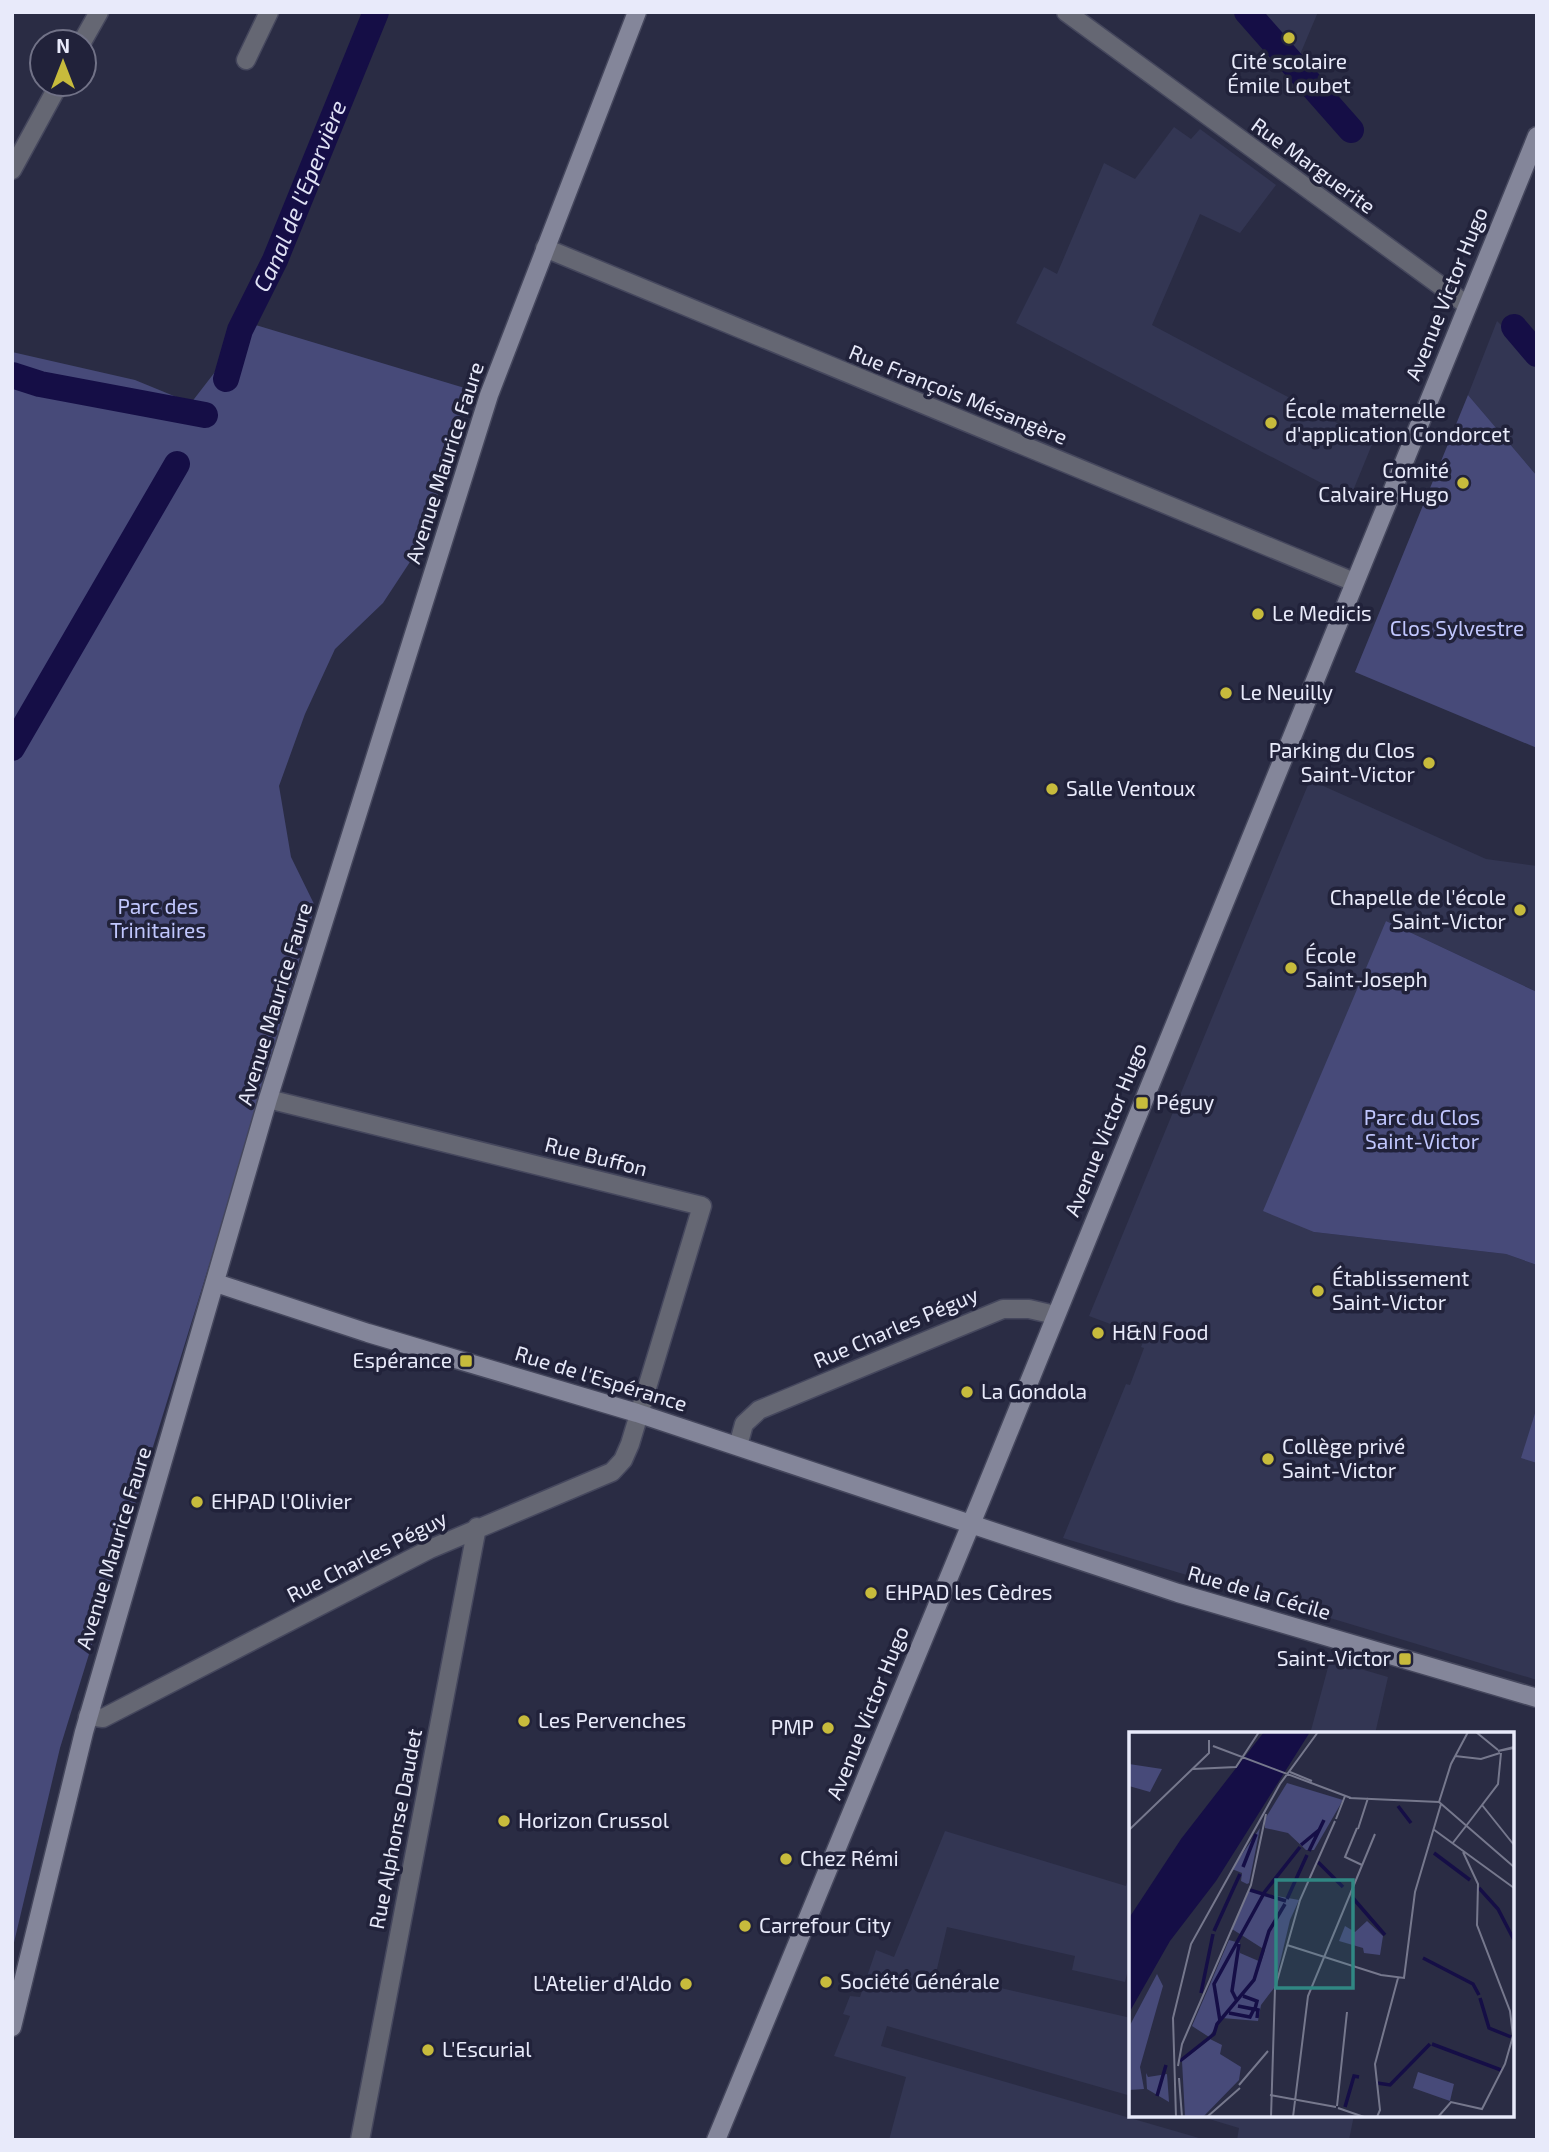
<svg xmlns="http://www.w3.org/2000/svg" width="1549" height="2152" viewBox="0 0 1549 2152" font-family="'Exo 2',sans-serif">
<style>
.built{fill:#333653}
.green{fill:#474a79}
.lines{fill:none;stroke-linecap:round;stroke-linejoin:round}
.canal{stroke:#150e46;stroke-width:26}
.street-casing{stroke:#45475d;stroke-width:21}
.secondary-casing{stroke:#45475d;stroke-width:21}
.street{stroke:#656773;stroke-width:18}
.secondary{stroke:#84869a;stroke-width:18}
.poi-dot{fill:#c7bb3c;stroke:#21223a;stroke-width:2.5}
.labels{text-anchor:middle;stroke-width:7;stroke-linejoin:round;paint-order:stroke}
.poi-label{font-size:21px;fill:#e8eafa;stroke:#21223a;text-anchor:start}
.street-label{font-size:21px;fill:#e8eafa;stroke:#21223a}
.park-label{font-size:21px;fill:#c1c7fe;stroke:#21223a}
.water-label{font-size:23px;font-style:italic;fill:#e0e2f5;stroke:#21223a}
.inset-river{fill:none;stroke:#150e46;stroke-width:3.5}
.inset-road{fill:none;stroke:#76788d;stroke-width:2}
.view{fill:#308783;fill-opacity:0.15;stroke:#308783;stroke-width:3.5}
.inset-edge{fill:none;stroke:#e8eafa;stroke-width:3.5}
</style>
<rect width="100%" height="100%" fill="#2a2c44"/>
<path class="built" d="M 1246,12 L 1318,12 L 1296,64 Z
M 1174,127 L 1191,139 L 1200,129 L 1276,185 L 1240,233 L 1200,214 L 1152,325 L 1373,442 L 1350,498 L 1016,323 L 1044,267 L 1057,274 L 1104,163 L 1135,179 Z
M 1497,321 L 1537,361 L 1537,476 L 1468,395 Z
M 1310,780 L 1486,859 L 1537,866 L 1537,992 L 1386,921 L 1314,1232 L 1506,1254 L 1537,1265 L 1537,1680 L 1063,1538 L 1126,1384 L 1130,1385 L 1144,1348 L 1141,1347 L 1145,1337 L 1089,1316 Z
M 1330,1660 L 1388,1677 L 1375,1734 L 1310,1734 Z
M 945,1831 L 1126,1886 L 1131,1867 L 1131,1958 L 1125,1982 L 1072,1970 L 1075,1956 L 947,1927 L 936,1973 L 1131,2018 L 1131,2096 L 887,2026 L 881,2046 L 1206,2140 L 889,2140 L 906,2077 L 834,2056 L 850,2016 L 843,2014 L 850,1996 L 860,1997 L 876,1950 L 894,1957 Z
M 1196,2115 L 1354,2115 L 1349,2140 L 1237,2140 L 1239,2128 Z"/>
<path class="green" d="M 252,324 L 468,389 L 425,539 L 383,603 L 335,649 L 305,714 L 279,786 L 291,857 L 315,906 L 228,1204 L 60,1748 L 12,1951 L 12,352 L 135,380 L 191,403 Z
M 1468,395 L 1537,476 L 1537,748 L 1355,672 Z
M 1386,921 L 1537,992 L 1537,1265 L 1506,1254 L 1314,1232 L 1263,1211 Z
M 1537,1407 L 1537,1463 L 1521,1458 Z"/>
<g class="lines">
<g class="canal">
<path d="M 1247,12 L 1351,130"/>
<path d="M 1514,327 L 1537,354"/>
<path d="M 12,375 L 40,384 L 205,415"/>
<path id="s1" d="M 226,379 L 240,330 L 275,260 L 376,12"/>
<path d="M 12,748 L 177,464"/>
</g>
<g class="street-casing">
<path id="street" d="M 1066,12 L 1467,305
M 82,42 L 99,12
M 246,60 L 269,12
M 12,170 L 59,84
M 545,248 L 1354,582
M 738,1446 L 744,1424 L 759,1410 L 1003,1309 L 1029,1309 L 1055,1315
M 88,1716 L 103,1718 L 430,1549 L 612,1472 L 623,1460 L 630,1444 L 702,1206 L 268,1099
M 360,2140 L 477,1527"/>
</g>
<g class="secondary-casing">
<path id="secondary" d="M 216,1283 L 368,1333 L 637,1413 L 1178,1593 L 1537,1698
M 12,2027 L 84,1732 L 268,1099 L 489,395 L 637,12
M 716,2140 L 983,1495 L 1537,136"/>
</g>
<use href="#street" class="street"/>
<use href="#secondary" class="secondary"/>
</g>
<g class="poi-dot">
<circle cx="1289" cy="38" r="7"/>
<circle cx="1271" cy="423" r="7"/>
<circle cx="1463" cy="483" r="7"/>
<circle cx="1258" cy="614" r="7"/>
<circle cx="1226" cy="693" r="7"/>
<circle cx="1429" cy="763" r="7"/>
<circle cx="1052" cy="789" r="7"/>
<circle cx="1520" cy="910" r="7"/>
<circle cx="1291" cy="968" r="7"/>
<rect x="1135" y="1096" width="14" height="14" rx="3.5"/>
<circle cx="1318" cy="1291" r="7"/>
<circle cx="1098" cy="1333" r="7"/>
<rect x="459" y="1354" width="14" height="14" rx="3.5"/>
<circle cx="967" cy="1392" r="7"/>
<circle cx="1268" cy="1459" r="7"/>
<circle cx="197" cy="1502" r="7"/>
<circle cx="871" cy="1593" r="7"/>
<rect x="1398" y="1652" width="14" height="14" rx="3.5"/>
<circle cx="524" cy="1721" r="7"/>
<circle cx="828" cy="1728" r="7"/>
<circle cx="504" cy="1821" r="7"/>
<circle cx="786" cy="1859" r="7"/>
<circle cx="745" cy="1926" r="7"/>
<circle cx="826" cy="1982" r="7"/>
<circle cx="686" cy="1984" r="7"/>
<circle cx="428" cy="2050" r="7"/>
</g>
<g class="labels">
<g class="poi-label">
<text x="1289" y="69" text-anchor="middle">Cité scolaire<tspan x="1289" dy="24">Émile Loubet</tspan></text>
<text x="1285" y="418">École maternelle<tspan x="1285" dy="24">d'application Condorcet</tspan></text>
<text x="1449" y="478" text-anchor="end">Comité<tspan x="1449" dy="24">Calvaire Hugo</tspan></text>
<text x="1272" y="621">Le Medicis</text>
<text x="1240" y="700">Le Neuilly</text>
<text x="1415" y="758" text-anchor="end">Parking du Clos<tspan x="1415" dy="24">Saint-Victor</tspan></text>
<text x="1066" y="796">Salle Ventoux</text>
<text x="1506" y="905" text-anchor="end">Chapelle de l'école<tspan x="1506" dy="24">Saint-Victor</tspan></text>
<text x="1305" y="963">École<tspan x="1305" dy="24">Saint-Joseph</tspan></text>
<text x="1156" y="1110">Péguy</text>
<text x="1332" y="1286">Établissement<tspan x="1332" dy="24">Saint-Victor</tspan></text>
<text x="1112" y="1340">H&amp;N Food</text>
<text x="452" y="1368" text-anchor="end">Espérance</text>
<text x="981" y="1399">La Gondola</text>
<text x="1282" y="1454">Collège privé<tspan x="1282" dy="24">Saint-Victor</tspan></text>
<text x="211" y="1509">EHPAD l'Olivier</text>
<text x="885" y="1600">EHPAD les Cèdres</text>
<text x="1391" y="1666" text-anchor="end">Saint-Victor</text>
<text x="538" y="1728">Les Pervenches</text>
<text x="814" y="1735" text-anchor="end">PMP</text>
<text x="518" y="1828">Horizon Crussol</text>
<text x="800" y="1866">Chez Rémi</text>
<text x="759" y="1933">Carrefour City</text>
<text x="840" y="1989">Société Générale</text>
<text x="672" y="1991" text-anchor="end">L'Atelier d'Aldo</text>
<text x="442" y="2057">L'Escurial</text>
</g>
<g class="street-label">
<text transform="translate(1313 166) rotate(36)" y="7">Rue Marguerite</text>
<text transform="translate(1447 294) rotate(-68)" y="7">Avenue Victor Hugo</text>
<text transform="translate(958 395) rotate(22)" y="7">Rue François Mésangère</text>
<text transform="translate(445 463) rotate(-72)" y="7">Avenue Maurice Faure</text>
<text transform="translate(275 1004) rotate(-73)" y="7">Avenue Maurice Faure</text>
<text transform="translate(1106 1130) rotate(-68)" y="7">Avenue Victor Hugo</text>
<text transform="translate(596 1157) rotate(14)" y="7">Rue Buffon</text>
<text transform="translate(896 1328) rotate(-23)" y="7">Rue Charles Péguy</text>
<text transform="translate(601 1379) rotate(17)" y="7">Rue de l'Espérance</text>
<text transform="translate(114 1548) rotate(-73)" y="7">Avenue Maurice Faure</text>
<text transform="translate(367 1557) rotate(-27)" y="7">Rue Charles Péguy</text>
<text transform="translate(1259 1593) rotate(16)" y="7">Rue de la Cécile</text>
<text transform="translate(868 1713) rotate(-68)" y="7">Avenue Victor Hugo</text>
<text transform="translate(396 1829) rotate(-79)" y="7">Rue Alphonse Daudet</text>
</g>
<g class="park-label">
<text x="1457" y="636">Clos Sylvestre</text>
<text x="158" y="914">Parc des<tspan x="158" dy="24">Trinitaires</tspan></text>
<text x="1422" y="1125">Parc du Clos<tspan x="1422" dy="24">Saint-Victor</tspan></text>
</g>
<g class="water-label">
<text dy="8" stroke="none"><textPath href="#s1" startOffset="198">Canal de l'Epervière</textPath></text>
</g>
</g>
<g transform="translate(1129 1732)">
<rect width="385" height="385" fill="#2a2c44"/>
<path d="M 0,32 L 33,37 L 21,60 L 0,54 ZM 158,51 L 214,68 L 185,118 L 177,118 L 159,101 L 136,96 L 136,87 ZM 131,96 L 120,151 L 118,152 L 112,149 L 113,141 L 103,137 ZM 120,159 L 170,168 L 161,188 L 145,256 L 132,273 L 129,289 L 93,286 L 80,305 L 63,294 L 100,208 L 111,211 L 111,221 L 132,230 L 136,218 L 103,197 ZM 238,189 L 254,204 L 251,223 L 235,221 L 234,216 L 210,209 L 216,194 L 226,200 ZM 28,242 L 34,254 L 11,335 L 15,357 L 0,358 L 0,295 ZM 81,307 L 93,313 L 91,322 L 112,335 L 110,348 L 74,385 L 56,385 L 53,329 ZM 289,340 L 325,352 L 321,369 L 284,356 ZM 17,341 L 19,345 L 38,342 L 40,370 L 18,357 Z" fill="#474a79"/>
<path d="M 135,0 L 181,0 L 87,149 L 41,209 L 0,281 L 0,186 L 52,107 Z" fill="#150e46"/>
<path class="inset-river" d="M 269,74 L 282,91M 172,113 L 190,98M 180,119 L 195,88M 305,121 L 341,148M 189,130 L 214,155M 114,135 L 127,102M 350,156 L 369,177 L 385,208M 121,158 L 157,169M 134,162 L 171,115M 223,165 L 256,203M 158,167 L 178,123M 85,199 L 111,142M 294,226 L 344,252 L 350,263M 72,261 L 84,202M 114,264 L 128,269 L 126,277M 351,266 L 360,296 L 382,305M 108,269 L 103,259 L 110,212M 109,274 L 129,278 L 128,286M 100,281 L 121,285 L 125,277M 91,289 L 85,252 L 134,163M 303,312 L 372,338M 51,329 L 85,302 L 88,292 L 125,248 L 140,199 L 156,172M 248,351 L 261,353 L 301,312M 28,364 L 37,333M 216,375 L 225,344 L 230,345"/>
<path class="inset-road" d="M 347,0 L 369,18M 84,14 L 222,66M 385,15 L 369,19 L 385,16M 326,24 L 352,27 L 371,21M 64,37 L 107,35 L 130,0M 161,40 L 183,49M 220,66 L 310,70M 310,70 L 385,135M 310,70 L 322,32 L 339,0M 353,73 L 385,113M 207,87 L 216,64M 337,94 L 369,52 L 372,21M 228,96 L 216,125 L 233,133M 229,97 L 239,66M 304,97 L 385,156M 0,98 L 80,21 L 80,8M 323,112 L 337,94M 158,213 L 252,243 L 275,246 L 286,160 L 312,72M 49,334 L 53,312 L 122,153 L 137,82M 50,346 L 53,385M 110,353 L 139,319M 141,363 L 207,375M 208,374 L 218,280M 209,376 L 235,385M 47,385 L 44,286 L 62,212 L 151,52 L 189,0M 78,385 L 111,356M 142,385 L 146,256 L 171,168 L 206,89M 164,385 L 179,264 L 246,102M 248,385 L 251,378 L 246,332 L 269,246M 309,385 L 322,370 L 353,377 L 376,332 L 384,304 L 381,279 L 348,193 L 349,152 L 334,120"/>
<path class="view" d="M 147,148 L 224,148 L 224,256 L 147,256 Z"/>
<rect width="385" height="385" class="inset-edge"/>
</g>
<rect width="1549" height="2152" fill="none" stroke="#e8eafa" stroke-width="28"/>
<g transform="translate(63 63)"><circle r="33" fill="#21223a" stroke="#717287" stroke-width="2"/>
<path d="M0-5L12 26L0 18L-12 26Z" fill="#c7bb3c"/>
<text y="-10" font-size="19" font-weight="bold" text-anchor="middle" fill="#e8eafa">N</text>
</g>
</svg>
